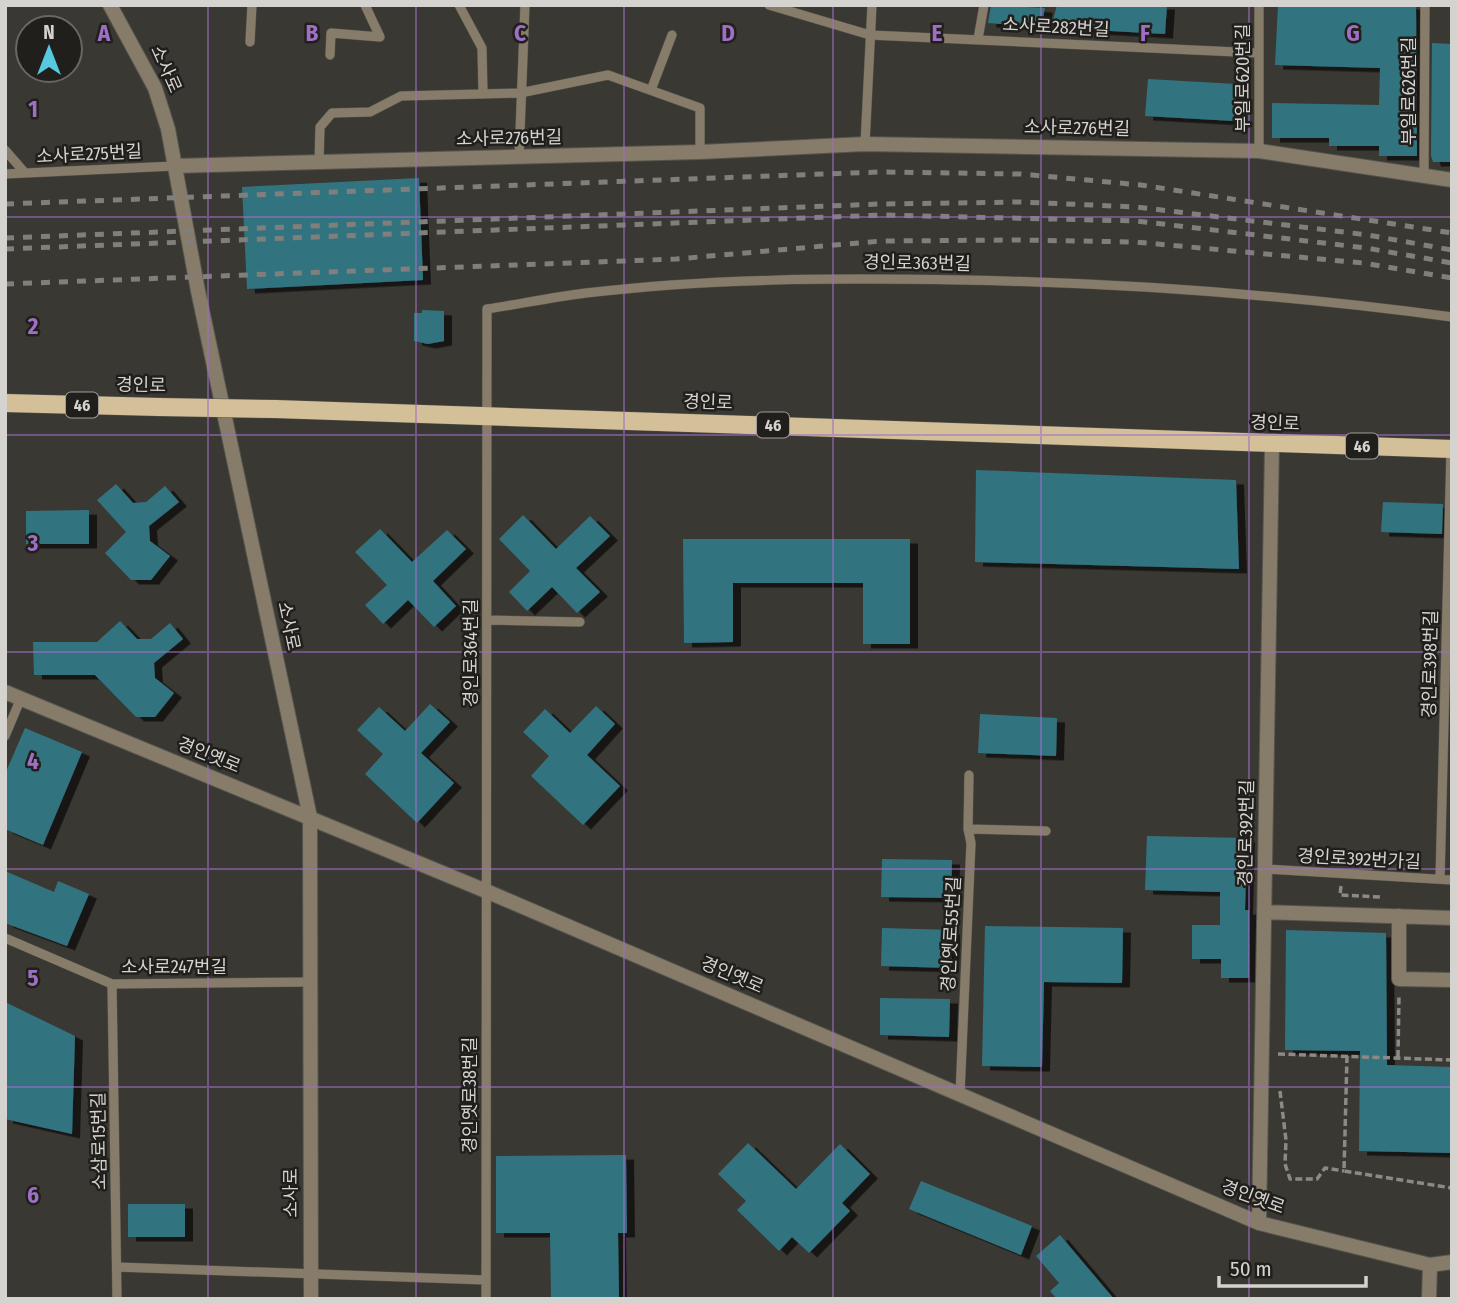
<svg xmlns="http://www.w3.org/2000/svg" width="1457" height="1304" viewBox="0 0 1457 1304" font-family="'Fira Sans Condensed','Noto Sans KR',sans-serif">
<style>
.building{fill:#337380;filter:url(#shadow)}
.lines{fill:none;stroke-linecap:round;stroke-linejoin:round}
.service-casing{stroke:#56544e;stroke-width:10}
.minor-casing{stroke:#56544e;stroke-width:16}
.tertiary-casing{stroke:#56544e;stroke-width:16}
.primary-casing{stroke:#56544e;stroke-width:19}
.path{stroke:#8c8a86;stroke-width:3.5;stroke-dasharray:7 3.5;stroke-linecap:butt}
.service{stroke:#867c69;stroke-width:9}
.minor{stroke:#867c69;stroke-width:14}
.tertiary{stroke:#867c69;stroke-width:14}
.primary{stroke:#d3bf98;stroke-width:18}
.rail{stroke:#817f7b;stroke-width:5;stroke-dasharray:9 9;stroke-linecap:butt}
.primary-bridge-casing{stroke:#56544e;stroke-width:19;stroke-linecap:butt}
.primary-bridge{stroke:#d3bf98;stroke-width:18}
.grid{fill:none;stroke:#9f6fc6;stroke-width:2;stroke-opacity:0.55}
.labels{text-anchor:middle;stroke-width:5;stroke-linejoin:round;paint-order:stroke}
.shield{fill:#201f1c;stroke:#9f9d9a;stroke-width:2}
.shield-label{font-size:16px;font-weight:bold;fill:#d5d3d0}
.street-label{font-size:18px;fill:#d5d3d0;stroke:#201f1c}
.grid-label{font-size:23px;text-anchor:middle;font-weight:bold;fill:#9f6fc6;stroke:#201f1c;stroke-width:5;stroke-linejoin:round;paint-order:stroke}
</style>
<defs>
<filter id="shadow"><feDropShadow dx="8" dy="4.5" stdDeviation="0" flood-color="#0009"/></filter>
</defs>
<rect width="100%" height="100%" fill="#3a3832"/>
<path class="building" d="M 991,5 L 1045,8 L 1041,27 L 988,23 Z
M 1057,5 L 1167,5 L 1165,34 L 1093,30 L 1053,20 Z
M 1278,5 L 1416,5 L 1417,156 L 1379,156 L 1379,146 L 1329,146 L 1329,138 L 1272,138 L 1272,103 L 1379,105 L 1380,68 L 1275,65 Z
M 1432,43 L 1452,44 L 1452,162 L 1433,162 L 1431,156 Z
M 1148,79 L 1236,84 L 1234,121 L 1145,116 Z
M 419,178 L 423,280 L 247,289 L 242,187 Z
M 422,310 L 444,311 L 444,341 L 428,344 L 414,341 L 414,313 L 422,313 Z
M 976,470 L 1236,480 L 1239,569 L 975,562 Z
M 116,484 L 133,503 L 146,502 L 165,486 L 179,502 L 149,526 L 150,541 L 170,556 L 151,580 L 131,580 L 105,553 L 126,532 L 97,500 Z
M 1383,502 L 1443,504 L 1442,534 L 1381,532 Z
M 89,510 L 89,544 L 26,544 L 26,511 Z
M 523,515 L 556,549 L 590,516 L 610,536 L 576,568 L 600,592 L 577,613 L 552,587 L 527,611 L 509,592 L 530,571 L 499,539 Z
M 380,529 L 412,562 L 447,530 L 466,549 L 433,581 L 456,606 L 434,627 L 408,600 L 383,624 L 365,605 L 387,585 L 355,552 Z
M 683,539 L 910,539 L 910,644 L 863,644 L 863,583 L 733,583 L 733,642 L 684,643 Z
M 120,621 L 137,639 L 151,639 L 170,623 L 183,639 L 154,663 L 155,678 L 174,693 L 155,717 L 136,717 L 95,675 L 34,675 L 33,642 L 97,642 Z
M 430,704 L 450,722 L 421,753 L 454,783 L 417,823 L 365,774 L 383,754 L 357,730 L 379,707 L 405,731 Z
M 596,706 L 615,724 L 587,755 L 620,786 L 583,825 L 531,776 L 549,756 L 523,732 L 545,709 L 570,733 Z
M 980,714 L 1057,718 L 1056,756 L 978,753 Z
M 25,728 L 82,752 L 43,845 L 5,829 L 5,774 Z
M 1147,836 L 1247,838 L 1245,910 L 1249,910 L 1249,978 L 1221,978 L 1221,959 L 1192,959 L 1192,925 L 1220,925 L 1220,892 L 1145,890 Z
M 882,859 L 952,860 L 951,898 L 881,897 Z
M 5,871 L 54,892 L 58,881 L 89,894 L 67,946 L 5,923 Z
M 985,926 L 1123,928 L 1122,983 L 1044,982 L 1042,1067 L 982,1066 Z
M 882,928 L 952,930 L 951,968 L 881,966 Z
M 1286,930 L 1386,933 L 1387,1065 L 1452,1067 L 1452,1153 L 1359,1151 L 1360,1051 L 1285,1050 Z
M 880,998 L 950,999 L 949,1037 L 880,1035 Z
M 5,1002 L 75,1036 L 72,1134 L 5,1119 Z
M 748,1143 L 796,1189 L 840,1144 L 870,1174 L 842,1203 L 850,1211 L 809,1253 L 792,1237 L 779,1251 L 737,1210 L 746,1201 L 718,1174 Z
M 626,1155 L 627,1233 L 618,1233 L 619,1299 L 551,1299 L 550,1233 L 496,1233 L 496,1156 Z
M 921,1181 L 1032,1226 L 1021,1255 L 909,1209 Z
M 128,1204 L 185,1204 L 185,1237 L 128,1237 Z
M 1060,1235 L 1114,1299 L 1057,1299 L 1050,1291 L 1059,1283 L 1036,1256 Z"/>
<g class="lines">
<g class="service-casing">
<path id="service" d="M 459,5 L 482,48 L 483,94
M 769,5 L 870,35 L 1258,53
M 978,39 L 984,5
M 250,42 L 252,5
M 330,55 L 331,33 L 380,37 L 365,5
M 651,90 L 672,35
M 865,144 L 872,5
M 5,150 L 25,173
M 1259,151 L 1259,5
M 519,157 L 525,5
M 319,162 L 320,127 L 332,113 L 370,112 L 401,96 L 520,93 L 608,75 L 700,108 L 700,152
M 5,174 L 174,166
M 1424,176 L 1425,5
M 487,620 L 580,622
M 5,736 L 21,698
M 968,829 L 1046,831
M 1265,869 L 1452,880
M 1440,879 L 1451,449
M 5,938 L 112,984 L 310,982
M 112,984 L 117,1299
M 960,1094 L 971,843 L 968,829 L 969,775
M 117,1267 L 486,1280
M 486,1299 L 487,309 C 520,304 553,297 586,293 C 710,278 836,278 961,280 C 1126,283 1289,295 1452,317"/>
</g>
<g class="minor-casing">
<path id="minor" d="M 174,166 L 700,152 L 865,144 L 1259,151 L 1452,180
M 1264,912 L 1452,918
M 1399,916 L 1399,979 L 1452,980
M 1259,1223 L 1272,444
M 1429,1299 L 1430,1265"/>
</g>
<g class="tertiary-casing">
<path id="tertiary" d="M 110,5 L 155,88 L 168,129 L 198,291 L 310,817 L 311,1299
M 5,692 L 486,891 L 1259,1223 L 1430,1265 L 1452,1262"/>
</g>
<g class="primary-casing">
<path id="primary" d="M 5,403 L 159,407
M 275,409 L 1452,449"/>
</g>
<path class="path" d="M 1341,886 L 1340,895 L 1380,897
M 1278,1054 L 1452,1060
M 1347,1056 L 1344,1171 L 1452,1188
M 1398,1057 L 1399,995
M 1280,1091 L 1286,1140 L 1285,1164 L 1290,1179 L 1317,1179 L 1325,1168 L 1344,1171"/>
<use href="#service" class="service"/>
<use href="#minor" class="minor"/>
<use href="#tertiary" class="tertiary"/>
<use href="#primary" class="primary"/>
<path class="rail" d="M 5,204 L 879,172 L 1021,174 L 1141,185 L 1452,233
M 5,238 L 880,204 L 1021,202 L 1137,207 L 1368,235 L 1452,250
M 5,249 L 882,215 L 1137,221 L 1366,248 L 1452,263
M 5,284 L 676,259 L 881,241 L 1018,240 L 1136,242 L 1363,263 L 1452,278"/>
<g class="primary-bridge-casing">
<path id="primary-bridge" d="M 159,407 L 275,409"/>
</g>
<use href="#primary-bridge" class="primary-bridge"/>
</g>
<path class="grid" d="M 208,5 L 208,1299M 416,5 L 416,1299M 624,5 L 624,1299M 833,5 L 833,1299M 1041,5 L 1041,1299M 1249,5 L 1249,1299M 5,217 L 1452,217M 5,435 L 1452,435M 5,652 L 1452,652M 5,869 L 1452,869M 5,1087 L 1452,1087"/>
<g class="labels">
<g class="shield">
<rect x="66" y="392.5" width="32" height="25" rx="5"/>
<rect x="757" y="412.5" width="32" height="25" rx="5"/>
<rect x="1346" y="433.5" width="32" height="25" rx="5"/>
</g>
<g class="shield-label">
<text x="82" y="411">46</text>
<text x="773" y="431">46</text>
<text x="1362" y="452">46</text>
</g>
<g class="street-label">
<text transform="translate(1056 27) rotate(3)" y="6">소사로282번길</text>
<text transform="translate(166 69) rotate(66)" y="6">소사로</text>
<text transform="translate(1243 78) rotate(-90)" y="6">부일로620번길</text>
<text transform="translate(1409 91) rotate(-90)" y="6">부일로626번길</text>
<text transform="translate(1077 128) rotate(1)" y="6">소사로276번길</text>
<text transform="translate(509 138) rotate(-1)" y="6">소사로276번길</text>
<text transform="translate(89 154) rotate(-3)" y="6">소사로275번길</text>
<text transform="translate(917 263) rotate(1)" y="6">경인로363번길</text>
<text transform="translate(141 385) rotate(1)" y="6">경인로</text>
<text transform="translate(708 402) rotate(2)" y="6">경인로</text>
<text transform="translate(1275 423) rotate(2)" y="6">경인로</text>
<text transform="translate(289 626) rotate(78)" y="6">소사로</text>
<text transform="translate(471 653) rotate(-90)" y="6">경인로364번길</text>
<text transform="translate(1430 664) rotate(-89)" y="6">경인로398번길</text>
<text transform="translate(209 755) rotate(22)" y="6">경인옛로</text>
<text transform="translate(1246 833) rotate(-89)" y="6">경인로392번길</text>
<text transform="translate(1359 859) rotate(3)" y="6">경인로392번가길</text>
<text transform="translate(951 934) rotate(-87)" y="6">경인옛로55번길</text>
<text x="174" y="973">소사로247번길</text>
<text transform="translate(732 975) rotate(23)" y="6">경인옛로</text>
<text transform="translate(470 1095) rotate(-90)" y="6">경인옛로38번길</text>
<text transform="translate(99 1141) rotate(-91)" y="6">소삼로15번길</text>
<text transform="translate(291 1193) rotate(-90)" y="6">소사로</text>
<text transform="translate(1253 1197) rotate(20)" y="6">경인옛로</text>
</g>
</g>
<g class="grid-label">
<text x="104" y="41">A</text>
<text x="312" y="41">B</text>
<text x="520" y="41">C</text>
<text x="728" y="41">D</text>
<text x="937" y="41">E</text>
<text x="1145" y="41">F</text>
<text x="1353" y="41">G</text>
<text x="33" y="117">1</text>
<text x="33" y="334">2</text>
<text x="33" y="551">3</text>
<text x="33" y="769">4</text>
<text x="33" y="986">5</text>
<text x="33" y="1203">6</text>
</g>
<rect width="1457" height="1304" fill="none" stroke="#d5d3d0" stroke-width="14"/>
<g transform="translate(49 49)"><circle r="33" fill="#201f1c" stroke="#686764" stroke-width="2"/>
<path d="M0-5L12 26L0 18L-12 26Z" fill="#56c9e1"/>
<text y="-10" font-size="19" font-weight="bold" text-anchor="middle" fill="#d5d3d0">N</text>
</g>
<path d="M1219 1276v10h147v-10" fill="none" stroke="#d5d3d0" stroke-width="3.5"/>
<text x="1230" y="1276" font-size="21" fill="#d5d3d0" stroke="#201f1c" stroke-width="5" paint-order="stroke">50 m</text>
</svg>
